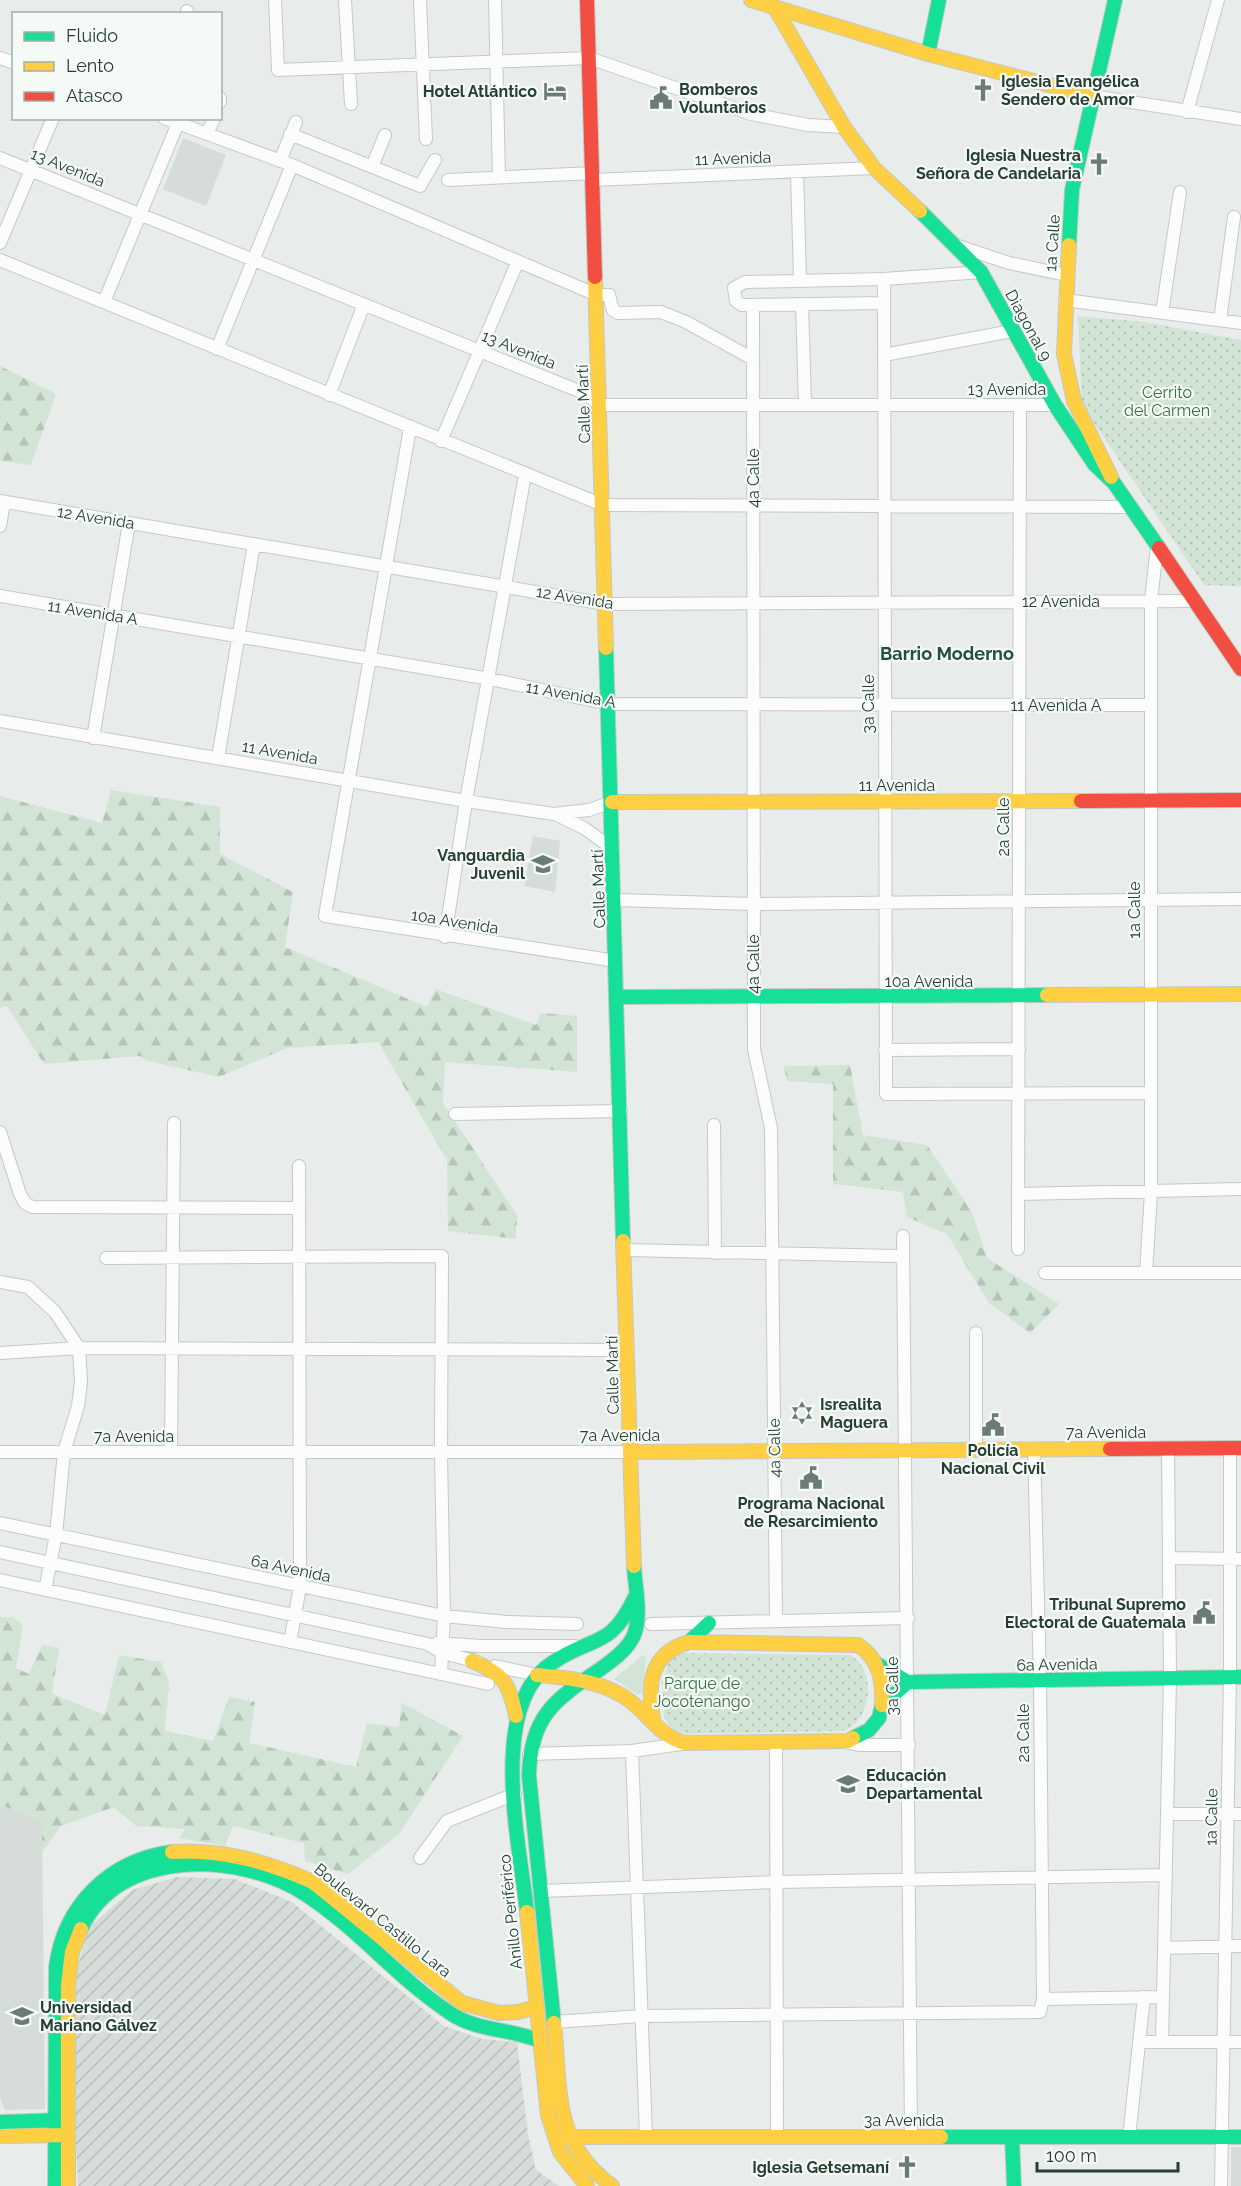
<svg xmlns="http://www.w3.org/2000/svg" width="1241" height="2186" viewBox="0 0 1241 2186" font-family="Raleway,sans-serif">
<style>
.built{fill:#d6ddd9}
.industrial{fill:url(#industrial-furrows)}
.grass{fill:url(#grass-dots)}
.forest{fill:url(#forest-firs)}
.garden{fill:#d2e4d5}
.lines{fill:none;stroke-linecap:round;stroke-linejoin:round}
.street-casing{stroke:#c5c9c7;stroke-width:14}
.fast-casing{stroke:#c4c9c7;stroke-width:16}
.slow-casing{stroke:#c4c9c7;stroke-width:16}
.jam-casing{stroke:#c4c9c7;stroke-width:16}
.street{stroke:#fcfcfc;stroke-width:12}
.fast{stroke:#16e098;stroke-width:14}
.slow{stroke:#ffcf43;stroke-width:14}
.jam{stroke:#f24e42;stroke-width:14}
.labels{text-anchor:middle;stroke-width:4.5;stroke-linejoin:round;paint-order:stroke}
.poi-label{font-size:16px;font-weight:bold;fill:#263f33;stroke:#f6faf7;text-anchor:start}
.street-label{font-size:16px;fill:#263f33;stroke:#f6faf7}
.park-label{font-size:16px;fill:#32733f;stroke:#f6faf7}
.neighbourhood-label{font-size:18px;font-weight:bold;fill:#23503c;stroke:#f6faf7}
</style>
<defs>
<pattern id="industrial-furrows" width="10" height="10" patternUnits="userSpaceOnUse" patternTransform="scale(1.5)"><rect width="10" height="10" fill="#d6ddd9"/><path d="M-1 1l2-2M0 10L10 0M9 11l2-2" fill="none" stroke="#b8bfbb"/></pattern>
<pattern id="grass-dots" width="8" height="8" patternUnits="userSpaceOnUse" patternTransform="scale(1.5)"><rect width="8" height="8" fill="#d2e4d5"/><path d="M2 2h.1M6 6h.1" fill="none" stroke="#b4c5b7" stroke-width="1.8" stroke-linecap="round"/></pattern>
<pattern id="forest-firs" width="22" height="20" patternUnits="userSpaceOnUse" patternTransform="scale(1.5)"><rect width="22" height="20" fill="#d2e4d5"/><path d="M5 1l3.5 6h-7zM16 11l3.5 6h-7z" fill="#b4c5b7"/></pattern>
</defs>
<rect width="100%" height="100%" fill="#e8ecea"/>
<path class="built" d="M 183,138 L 226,155 L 206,206 L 163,189 Z
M 533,836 L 560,841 L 555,892 L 524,886 Z
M 0,1805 L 42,1820 L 45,2109 L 5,2110 L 0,2098 Z
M 1231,2147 L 1241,2147 L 1241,2186 L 1231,2186 Z"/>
<path class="industrial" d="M 177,1877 L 235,1879 L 292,1902 L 444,2026 L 482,2039 L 517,2042 L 528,2135 L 536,2170 L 559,2186 L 78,2186 L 73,2080 L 74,1982 L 88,1928 L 132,1890 Z"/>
<path class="grass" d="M 1078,316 L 1144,322 L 1241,340 L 1241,586 L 1204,585 L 1082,405 Z
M 683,1653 L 850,1655 C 877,1670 873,1721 843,1731 L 686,1734 L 673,1729 L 664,1718 L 662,1680 L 671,1658 Z"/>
<path class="forest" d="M 0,366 L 56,394 L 31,465 L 0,461 Z
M 111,790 L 220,807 L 220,854 L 293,892 L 285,947 L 427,1007 L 435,989 L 536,1025 L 541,1013 L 577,1016 L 577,1072 L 445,1062 L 443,1103 L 517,1215 L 516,1239 L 448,1231 L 447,1160 L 378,1042 L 287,1048 L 219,1077 L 148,1061 L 140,1056 L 44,1064 L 7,1006 L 0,1008 L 0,796 L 102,823 Z
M 850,1065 L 863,1135 L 927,1145 L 972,1212 L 987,1258 L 1059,1304 L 1030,1333 L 989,1303 L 947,1234 L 907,1217 L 903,1192 L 833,1184 L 833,1084 L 787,1081 L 784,1066 Z
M 0,1617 L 13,1617 L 23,1625 L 16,1668 L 29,1674 L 42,1645 L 59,1648 L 52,1694 L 105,1715 L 119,1655 L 161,1662 L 169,1682 L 165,1731 L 213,1741 L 229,1697 L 255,1702 L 249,1743 L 356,1767 L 367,1723 L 399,1727 L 402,1703 L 463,1736 L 399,1834 L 348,1874 L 305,1861 L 304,1843 L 233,1826 L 225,1846 L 179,1838 L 185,1829 L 136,1826 L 114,1807 L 61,1826 L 42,1852 L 42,1820 L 0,1805 Z"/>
<path class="garden" d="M 643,1655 L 646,1657 L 643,1693 L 637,1694 L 614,1679 Z"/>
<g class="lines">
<g class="street-casing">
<path id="street" d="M 275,0 L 278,70 L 589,58 L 751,114 L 808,125 L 844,127
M 345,0 L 351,104
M 420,0 L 426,139
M 495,0 L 499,177
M 187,11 L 188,14
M 0,58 L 14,63
M 1092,96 L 1241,119
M 220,98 L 220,102
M 1187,112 L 1218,0
M 164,118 L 292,165 L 597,295 L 609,295 L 613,310 L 618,313 L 661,312 L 686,322 L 753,359
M 207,134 L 214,118
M 290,134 L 420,186 L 435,160
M 0,158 L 584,393 L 600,405 L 1055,405
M 280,161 L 296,122
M 372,167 L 385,135
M 797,172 L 800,279
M 448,180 L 593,173
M 593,180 L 874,168
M 0,243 L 53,118
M 958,246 L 1009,263 L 1066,275
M 0,260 L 603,505 L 1130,507
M 884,279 L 886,1094 L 1151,1093
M 1065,300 L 1241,323
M 104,302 L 178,123
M 884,303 L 742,305 L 736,301 L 734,288 L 745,282 L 884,279 L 981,272
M 802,304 L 805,405
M 753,305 L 754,1049 L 771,1128 L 776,1621
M 1162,313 L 1180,192
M 1220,320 L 1234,217
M 217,349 L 292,165
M 884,355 L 1012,331
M 329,395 L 364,304
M 410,428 L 325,916 L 616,961
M 441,441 L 518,261
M 0,501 L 606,604 L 1194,601
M 0,526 L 4,502
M 0,596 L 490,679 L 609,704 L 1150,705
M 0,721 L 466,801 L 554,814 L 589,810 L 612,802
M 93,738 L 129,523
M 218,758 L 254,544
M 555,814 L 584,828 L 613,849
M 615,900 L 753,904 L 1241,899
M 445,937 L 466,801 L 525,475
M 885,1050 L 1019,1049
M 455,1114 L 621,1111
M 714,1125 L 715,1253
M 0,1132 L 20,1194 L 25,1203 L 32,1207 L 299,1208
M 1019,1194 L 1241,1189
M 903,1236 L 911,2137
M 1018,1249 L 1020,405
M 625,1250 L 897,1256 L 903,1259
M 106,1258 L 442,1256 L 441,1452 L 444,1616 L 441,1674
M 1045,1273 L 1241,1273
M 1146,1273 L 1151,1192 L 1151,601 L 1157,547
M 0,1282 L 28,1287 L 55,1312 L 79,1348 L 81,1382 L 78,1406 L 64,1452 L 56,1535 L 45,1590
M 976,1333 L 976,1450
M 0,1353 L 79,1348 L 628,1350
M 0,1452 L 630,1452
M 171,1452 L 174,1123
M 0,1523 L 444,1616 L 507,1622 L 577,1624
M 0,1552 L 428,1644 L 443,1653 L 478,1662
M 1170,1558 L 1241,1559
M 0,1580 L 488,1684
M 651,1624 L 908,1618
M 290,1642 L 300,1587 L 299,1166
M 437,1643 L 480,1646 L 575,1646
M 495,1666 L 537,1675
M 776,1742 L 777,2137
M 845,1742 L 859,1745 L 909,1745
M 632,1751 L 646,2137
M 529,1754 L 632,1751 L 681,1744
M 1167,1814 L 1241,1814
M 420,1858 L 447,1821 L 515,1794
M 542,1891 L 777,1882 L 1165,1875
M 1164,1948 L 1241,1946
M 1043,1999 L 1163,1997
M 554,2022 L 641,2016 L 1040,2012 L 1043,1999 L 1040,1681 L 1034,1449
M 1139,2042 L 1241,2042
M 1162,2042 L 1170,1680 L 1168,1448
M 1129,2137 L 1144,1997
M 1221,2186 L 1230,1677 L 1230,1448"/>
</g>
<g class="fast-casing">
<path id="fast" d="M 928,54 L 939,0
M 920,211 L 981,272 L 1055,405 L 1095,465 L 1114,483 L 1159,548
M 1069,245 L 1072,190 L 1115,0
M 606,648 L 623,1241
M 617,997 L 1047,995
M 689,1642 L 709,1623
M 877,1664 L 908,1682
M 853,1738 L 869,1730 L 879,1718 L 882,1705 L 908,1682 L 1241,1677
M 527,1912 C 520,1846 487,1705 552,1663 C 593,1635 610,1650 635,1597
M 81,1929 C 118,1847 240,1852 305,1894 C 359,1929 399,1980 453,2015 C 479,2031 512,2029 540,2041
M 554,2023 L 529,1776 C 530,1715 556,1699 602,1668 C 614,1659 628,1649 634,1635 C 642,1615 635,1587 634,1566
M 0,2122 L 63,2120
M 941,2137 L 1241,2137
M 1012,2137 L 1014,2186
M 55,2186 L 56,1967 C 64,1905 110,1860 172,1852"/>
</g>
<g class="slow-casing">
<path id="slow" d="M 751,0 L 928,54 L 1092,96
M 775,8 L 844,127 L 874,168 L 920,211
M 1069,245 L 1064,354 L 1074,401 L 1111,477
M 595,277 L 606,648
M 612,802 L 1081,801
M 1047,995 L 1241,994
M 623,1241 L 634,1566
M 630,1452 L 1110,1449
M 472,1661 C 504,1674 509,1683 516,1716
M 537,1675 C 569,1678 604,1681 630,1701 C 650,1716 660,1736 685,1743 L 848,1741 L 853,1738
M 654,1724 C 647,1687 648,1654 689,1642 L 858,1645 C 880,1659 883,1681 882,1705
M 172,1852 C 223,1849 267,1862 313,1882 L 462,2003 L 499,2013 L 518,2012 L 536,2007
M 527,1912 L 548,2115 L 560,2152 L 587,2186
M 554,2023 C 561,2090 552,2142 612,2186
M 0,2136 L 65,2135
M 568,2137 L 941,2137
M 68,2186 L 68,1986 L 72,1952 L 81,1929"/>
</g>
<g class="jam-casing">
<path id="jam" d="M 587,0 L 595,277
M 1159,548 L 1241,669
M 1081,801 L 1241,800
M 1110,1449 L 1241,1448"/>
</g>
<use href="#street" class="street"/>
<use href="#fast" class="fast"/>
<use href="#slow" class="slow"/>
<use href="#jam" class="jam"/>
</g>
<defs>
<g id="church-bare" transform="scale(1.8)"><path d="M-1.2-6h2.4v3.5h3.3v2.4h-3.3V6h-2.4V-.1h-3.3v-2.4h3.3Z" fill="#6a7c73" stroke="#f6faf7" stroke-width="2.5" paint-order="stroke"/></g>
<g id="hotel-bare" transform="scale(1.8)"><path d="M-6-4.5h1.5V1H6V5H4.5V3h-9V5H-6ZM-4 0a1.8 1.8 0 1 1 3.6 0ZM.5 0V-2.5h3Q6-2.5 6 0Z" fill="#6a7c73" stroke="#f6faf7" stroke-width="2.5" paint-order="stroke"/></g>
<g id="civic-bare" transform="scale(1.8)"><path d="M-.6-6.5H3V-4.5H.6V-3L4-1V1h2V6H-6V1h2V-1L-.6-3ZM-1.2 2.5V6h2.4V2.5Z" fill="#6a7c73" stroke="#f6faf7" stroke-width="2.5" paint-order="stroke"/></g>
<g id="school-bare" transform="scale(1.8)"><path d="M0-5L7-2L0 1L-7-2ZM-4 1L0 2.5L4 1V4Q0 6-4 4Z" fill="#6a7c73" stroke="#f6faf7" stroke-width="2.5" paint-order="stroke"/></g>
<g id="synagogue-bare" transform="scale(1.8)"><path d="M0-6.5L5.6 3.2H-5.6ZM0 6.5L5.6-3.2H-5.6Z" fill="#6a7c73" stroke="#f6faf7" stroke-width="2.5" paint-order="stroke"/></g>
<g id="university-bare" transform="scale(1.8)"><path d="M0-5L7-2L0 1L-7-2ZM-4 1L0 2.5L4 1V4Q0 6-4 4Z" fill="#6a7c73" stroke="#f6faf7" stroke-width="2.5" paint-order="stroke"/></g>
</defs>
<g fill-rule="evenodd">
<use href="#church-bare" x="983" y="90"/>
<use href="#hotel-bare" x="555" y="91"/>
<use href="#civic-bare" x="661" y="98"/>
<use href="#church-bare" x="1099" y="164"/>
<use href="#school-bare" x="543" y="864"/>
<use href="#synagogue-bare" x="802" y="1413"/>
<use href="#civic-bare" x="993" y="1425"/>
<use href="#civic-bare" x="811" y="1478"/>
<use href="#civic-bare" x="1204" y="1613"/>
<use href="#school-bare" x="848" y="1784"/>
<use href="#university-bare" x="22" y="2016"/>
<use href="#church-bare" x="907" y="2167"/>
</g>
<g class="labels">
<g class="poi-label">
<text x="1001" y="87">Iglesia Evangélica<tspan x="1001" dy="18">Sendero de Amor</tspan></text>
<text x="679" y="95">Bomberos<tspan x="679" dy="18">Voluntarios</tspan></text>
<text x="537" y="97" text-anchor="end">Hotel Atlántico</text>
<text x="1081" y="161" text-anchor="end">Iglesia Nuestra<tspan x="1081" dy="18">Señora de Candelaria</tspan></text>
<text x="525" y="861" text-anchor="end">Vanguardia<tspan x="525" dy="18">Juvenil</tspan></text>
<text x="820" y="1410">Isrealita<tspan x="820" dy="18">Maguera</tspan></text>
<text x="993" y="1456" text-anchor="middle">Policía<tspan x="993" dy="18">Nacional Civil</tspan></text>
<text x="811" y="1509" text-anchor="middle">Programa Nacional<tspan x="811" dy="18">de Resarcimiento</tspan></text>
<text x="1186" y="1610" text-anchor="end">Tribunal Supremo<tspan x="1186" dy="18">Electoral de Guatemala</tspan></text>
<text x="866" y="1781">Educación<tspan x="866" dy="18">Departamental</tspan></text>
<text x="40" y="2013">Universidad<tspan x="40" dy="18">Mariano Gálvez</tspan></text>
<text x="889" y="2173" text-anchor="end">Iglesia Getsemaní</text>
</g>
<g class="street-label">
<text transform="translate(733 158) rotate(-2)" y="6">11 Avenida</text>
<text transform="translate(68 167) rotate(22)" y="6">13 Avenida</text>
<text transform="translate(1052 243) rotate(-86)" y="6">1a Calle</text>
<text transform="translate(1029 325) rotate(61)" y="6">Diagonal 9</text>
<text transform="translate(519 349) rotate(22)" y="6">13 Avenida</text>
<text x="1007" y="395">13 Avenida</text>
<text transform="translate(583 404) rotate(-92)" y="6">Calle Martí</text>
<text transform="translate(753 478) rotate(-90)" y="6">4a Calle</text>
<text transform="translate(96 517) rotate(9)" y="6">12 Avenida</text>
<text transform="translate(575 597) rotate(9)" y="6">12 Avenida</text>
<text x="1061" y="607">12 Avenida</text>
<text transform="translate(93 612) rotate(9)" y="6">11 Avenida A</text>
<text transform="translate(571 694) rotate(10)" y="6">11 Avenida A</text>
<text transform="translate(868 704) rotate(-90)" y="6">3a Calle</text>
<text x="1056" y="711">11 Avenida A</text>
<text transform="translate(280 752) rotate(10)" y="6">11 Avenida</text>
<text x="897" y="791">11 Avenida</text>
<text transform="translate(1003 827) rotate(-90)" y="6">2a Calle</text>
<text transform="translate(598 889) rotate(-92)" y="6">Calle Martí</text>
<text transform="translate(1134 910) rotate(-90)" y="6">1a Calle</text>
<text transform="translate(455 921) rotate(9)" y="6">10a Avenida</text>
<text transform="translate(753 964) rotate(-90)" y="6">4a Calle</text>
<text x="929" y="987">10a Avenida</text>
<text transform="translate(612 1375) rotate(-91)" y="6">Calle Martí</text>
<text x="1106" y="1438">7a Avenida</text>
<text x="620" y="1441">7a Avenida</text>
<text x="134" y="1442">7a Avenida</text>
<text transform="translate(774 1448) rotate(-91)" y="6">4a Calle</text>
<text transform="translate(291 1568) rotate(12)" y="6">6a Avenida</text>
<text transform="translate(1057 1664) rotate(-1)" y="6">6a Avenida</text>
<text transform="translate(892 1686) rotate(-90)" y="6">3a Calle</text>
<text transform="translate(1023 1733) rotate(-90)" y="6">2a Calle</text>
<text transform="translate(1211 1817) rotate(-89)" y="6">1a Calle</text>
<text transform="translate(510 1912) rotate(-96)" y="6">Anillo Periférico</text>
<text transform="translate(383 1920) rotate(39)" y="6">Boulevard Castillo Lara</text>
<text x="904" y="2126">3a Avenida</text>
</g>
<g class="park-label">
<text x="1167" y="398">Cerrito<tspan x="1167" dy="18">del Carmen</tspan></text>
<text x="702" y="1689">Parque de<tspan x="702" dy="18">Jocotenango</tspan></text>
</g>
<g class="neighbourhood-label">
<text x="947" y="660">Barrio Moderno</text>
</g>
</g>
<rect x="12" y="12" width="210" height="108" fill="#f6faf7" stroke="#a3afa9" stroke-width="1.5"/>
<rect x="24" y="32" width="30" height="9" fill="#16e098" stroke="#a3afa9" stroke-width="1.5"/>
<text x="66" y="42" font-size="18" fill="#263f33">Fluido</text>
<rect x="24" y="62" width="30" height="9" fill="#ffcf43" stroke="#a3afa9" stroke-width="1.5"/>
<text x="66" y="72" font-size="18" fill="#263f33">Lento</text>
<rect x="24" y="92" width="30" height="9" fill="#f24e42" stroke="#a3afa9" stroke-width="1.5"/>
<text x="66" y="102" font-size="18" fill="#263f33">Atasco</text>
<path d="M1037 2162v9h141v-9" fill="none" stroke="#263f33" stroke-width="3"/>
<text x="1046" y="2162" font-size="18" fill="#263f33" stroke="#f6faf7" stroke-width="4.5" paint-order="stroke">100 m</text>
</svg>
